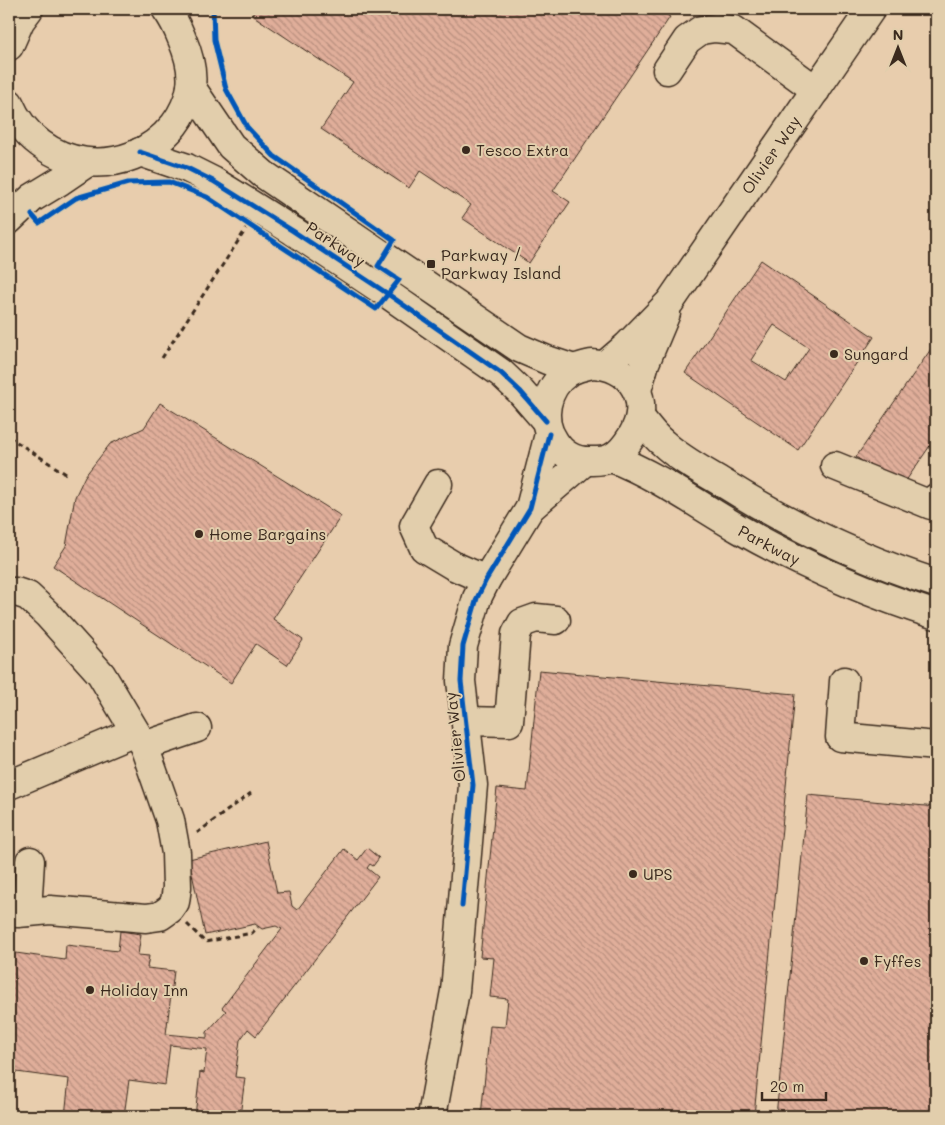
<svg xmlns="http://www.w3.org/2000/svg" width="945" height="1125" viewBox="0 0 945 1125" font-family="Mali,sans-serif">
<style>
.building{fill:url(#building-back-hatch);stroke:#3b2a1e;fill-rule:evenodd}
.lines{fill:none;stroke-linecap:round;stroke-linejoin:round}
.minor-casing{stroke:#3b2a1e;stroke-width:31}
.highway-casing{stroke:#3b2a1e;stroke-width:31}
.path{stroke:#3b2a1e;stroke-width:3;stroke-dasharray:5 4;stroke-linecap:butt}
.minor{stroke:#e2ceac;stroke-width:28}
.highway{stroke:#e2ceac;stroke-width:28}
.cycleway-casing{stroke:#e2ceac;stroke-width:8}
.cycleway{stroke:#0057b8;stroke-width:5}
.poi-dot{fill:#3b2a1e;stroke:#e2ceac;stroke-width:2}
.labels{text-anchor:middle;stroke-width:4;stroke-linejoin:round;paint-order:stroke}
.poi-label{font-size:16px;fill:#3b2a1e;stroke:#e2ceac;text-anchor:start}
.street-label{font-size:16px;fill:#3b2a1e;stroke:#e2ceac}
</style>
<defs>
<pattern id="building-back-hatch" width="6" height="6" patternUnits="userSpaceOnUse" patternTransform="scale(1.25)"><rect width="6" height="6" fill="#e0ae9a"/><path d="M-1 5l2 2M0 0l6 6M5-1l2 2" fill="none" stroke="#b78e7d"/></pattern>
</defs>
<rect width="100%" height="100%" fill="#e8cdad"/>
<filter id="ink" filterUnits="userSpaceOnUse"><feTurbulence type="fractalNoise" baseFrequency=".02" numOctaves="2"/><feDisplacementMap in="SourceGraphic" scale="10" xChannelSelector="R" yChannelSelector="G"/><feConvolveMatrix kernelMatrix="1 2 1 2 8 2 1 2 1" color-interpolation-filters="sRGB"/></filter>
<g filter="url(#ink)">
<path class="building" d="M 256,9 L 658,9 L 670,17 L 553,191 L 570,202 L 529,263 L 462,218 L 471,205 L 420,171 L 409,188 L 321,129 L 353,82 L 252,15 Z
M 761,260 L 874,337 L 798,450 L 685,373 ZM 774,325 L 809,348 L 786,382 L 751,360 Z
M 931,349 L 936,353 L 936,437 L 901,488 L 856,457 Z
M 160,403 L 341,516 L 273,619 L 303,640 L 287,665 L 256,644 L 231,683 L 53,566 L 66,546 L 75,497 L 85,476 L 110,444 L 144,428 Z
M 539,670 L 795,694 L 754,1116 L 481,1116 L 490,1026 L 505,1027 L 508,999 L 490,997 L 494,958 L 480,957 L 497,788 L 527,791 Z
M 808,795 L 936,807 L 936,1116 L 776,1116 Z
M 266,841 L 277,893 L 289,892 L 292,906 L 297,910 L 344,849 L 358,860 L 367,848 L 379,858 L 373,866 L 370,864 L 367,868 L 378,877 L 256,1036 L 248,1029 L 240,1040 L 235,1077 L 245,1078 L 240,1116 L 195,1116 L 200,1072 L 204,1073 L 207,1049 L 170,1045 L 165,1085 L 129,1080 L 124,1116 L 65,1116 L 69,1079 L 9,1071 L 9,952 L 65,960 L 66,945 L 118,951 L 120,931 L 141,934 L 138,955 L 149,956 L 147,968 L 174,971 L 166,1034 L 207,1038 L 207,1032 L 226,1011 L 222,1008 L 282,929 L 276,926 L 262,929 L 255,924 L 205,935 L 189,859 Z"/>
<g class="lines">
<g class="minor-casing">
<g id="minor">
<path d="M 667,70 L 687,40 L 701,30 L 715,28 L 734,30 L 816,90"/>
<path d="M 191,87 L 231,146 L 263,174 L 519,348 L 547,360 L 574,369"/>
<path d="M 140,152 L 187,168 L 213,181 L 293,231 L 385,292 L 501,373 L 520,391 L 546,421"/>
<path d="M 592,364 C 632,366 653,400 632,436 C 627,444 620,454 611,458 C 605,461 598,461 592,461 C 576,462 562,454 554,441 C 539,419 546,388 567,373 C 574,368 583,366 592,364 Z"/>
<path id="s1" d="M 605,365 L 627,346 L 670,302 L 871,9"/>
<path d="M 637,390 L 645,363 L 666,313"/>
<path d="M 640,417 C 647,426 654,436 663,443 C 680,459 703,471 723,483 C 790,525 861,559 936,583"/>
<path id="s2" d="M 612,458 C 658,476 698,505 741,530 C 801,564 870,594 936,615"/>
<path d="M 835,466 L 931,505 L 936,498"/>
<path d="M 438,484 L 414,526 L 424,548 L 454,566 L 486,580"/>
<path d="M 530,508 L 585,461"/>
<path d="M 9,592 L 16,592 L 28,596 L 47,614 L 101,674 L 144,746 L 170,820 L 176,853 L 177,887 L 175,902 L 170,909 L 160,916 L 146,918 L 50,910 L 18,913 L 9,912"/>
<path d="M 844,681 L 840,737 L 936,746"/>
<path d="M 466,721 L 509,722 L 516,634 L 522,623 L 536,618 L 556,620"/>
<path d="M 144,746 L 197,728"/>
<path d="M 9,785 L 135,732"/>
<path d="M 27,912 L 30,861"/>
<path d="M 432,1116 L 455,991 L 473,785 L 461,681 L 463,646 L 477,598 L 486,580 L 530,508 L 549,434"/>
</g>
</g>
<g class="highway-casing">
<path id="highway" d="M 9,46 L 20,21 L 29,9
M 9,103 C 38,172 127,183 174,125 C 182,115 189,100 191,87 C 193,72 188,53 182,39 C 178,29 173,18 166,9
M 9,220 L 32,198 L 60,181 L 88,162"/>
</g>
<path class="path" d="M 162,358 L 246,229
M 9,437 L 66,474
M 197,833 L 251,793
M 187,924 L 205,942 L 252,933 L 258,927"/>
<use href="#minor" class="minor"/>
<use href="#highway" class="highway"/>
<g class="cycleway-casing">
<path id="cycleway" d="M 140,152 L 187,168 L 213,181 L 293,231 L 385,292 L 501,373 L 520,391 L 546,421
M 32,215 L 39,223 L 76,198 L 128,183 L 169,182 L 207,197 L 376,309 L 399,280 L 378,266 L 394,240 L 274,156 L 247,127 L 226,89 L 214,40 L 213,9
M 462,906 L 473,785 L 461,681 L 463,646 L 477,598 L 486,580 L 530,508 L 549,434"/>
</g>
<use href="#cycleway" class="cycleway"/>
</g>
</g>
<g class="poi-dot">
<circle cx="466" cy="150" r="5"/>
<rect x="426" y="259" width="10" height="10" rx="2.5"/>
<circle cx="834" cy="354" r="5"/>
<circle cx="199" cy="534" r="5"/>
<circle cx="633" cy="874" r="5"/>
<circle cx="864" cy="961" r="5"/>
<circle cx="90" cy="990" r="5"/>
</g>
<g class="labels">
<g class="poi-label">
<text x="476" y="156">Tesco Extra</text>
<text x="441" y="261">Parkway /<tspan x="441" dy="18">Parkway Island</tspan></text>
<text x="844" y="360">Sungard</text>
<text x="209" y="540">Home Bargains</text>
<text x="643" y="880">UPS</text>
<text x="874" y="967">Fyffes</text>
<text x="100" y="996">Holiday Inn</text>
</g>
<g class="street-label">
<text dy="6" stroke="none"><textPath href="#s1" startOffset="269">Olivier Way</textPath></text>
<text transform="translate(336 244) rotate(34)" y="6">Parkway</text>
<text dy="6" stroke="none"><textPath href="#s2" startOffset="180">Parkway</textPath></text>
<text transform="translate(455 737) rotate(-96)" y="6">Olivier Way</text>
</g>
</g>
<rect width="945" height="1125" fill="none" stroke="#e2ceac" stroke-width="30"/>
<rect x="15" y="15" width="915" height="1095" fill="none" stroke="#3b2a1e" stroke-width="2" filter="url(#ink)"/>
<g transform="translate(898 48)" stroke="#e2ceac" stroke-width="4" paint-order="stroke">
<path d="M0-4L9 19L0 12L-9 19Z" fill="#3b2a1e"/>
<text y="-8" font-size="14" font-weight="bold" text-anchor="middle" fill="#3b2a1e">N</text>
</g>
<path d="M762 1092v8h64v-8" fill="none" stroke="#3b2a1e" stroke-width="2.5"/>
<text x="770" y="1092" font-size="15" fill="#3b2a1e" stroke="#e2ceac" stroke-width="4" paint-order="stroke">20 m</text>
</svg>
